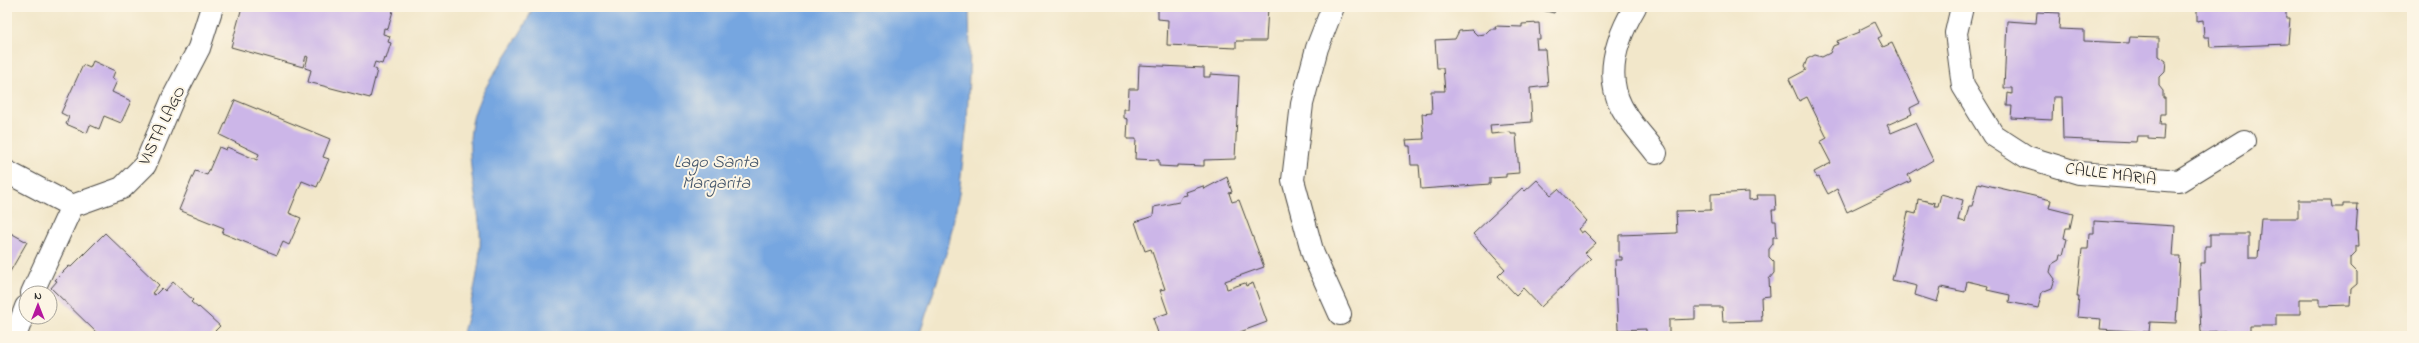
<svg xmlns="http://www.w3.org/2000/svg" width="2419" height="343" viewBox="0 0 2419 343" font-family="'Indie Flower',sans-serif">
<style>
.water{fill:#76a6e0;stroke:#506886}
.building{fill:#ccb6e8}
.lines{fill:none;stroke-linecap:round;stroke-linejoin:round}
.minor-casing{stroke:#494743;stroke-width:24}
.minor{stroke:#fff;stroke-width:22}
.labels{text-anchor:middle;stroke-width:4;stroke-linejoin:round;paint-order:stroke}
.street-label{font-size:17px;fill:#2b2b2b;stroke:#fcf5e5}
.water-label{font-size:18px;font-style:italic;fill:#45566a;stroke:#fcf5e5}
</style>
<rect width="100%" height="100%" fill="#fcf5e5"/>
<filter id="ink" filterUnits="userSpaceOnUse"><feTurbulence type="fractalNoise" baseFrequency=".025" numOctaves="2"/><feDisplacementMap in="SourceGraphic" scale="8" xChannelSelector="R" yChannelSelector="G"/><feConvolveMatrix kernelMatrix="1 2 1 2 8 2 1 2 1" color-interpolation-filters="sRGB"/></filter>
<filter id="wash" filterUnits="userSpaceOnUse"><feTurbulence type="fractalNoise" baseFrequency=".012" numOctaves="4" result="noise"/><feDisplacementMap in="SourceGraphic" scale="16" xChannelSelector="R" yChannelSelector="G"/><feGaussianBlur stdDeviation="0.9" result="paint"/><feColorMatrix in="noise" values="0 0 0 0 0 0 0 0 0 0 0 0 0 0 0 0 0 1.4 0 .05"/><feComposite in="paint" operator="in"/></filter>
<g filter="url(#wash)">
<rect width="100%" height="100%" fill="#f2e7ca"/>
<path class="water" d="M 533,7 L 969,7 L 970,51 L 967,123 L 959,194 L 948,248 L 919,336 L 462,336 C 471,303 482,266 480,231 C 477,195 465,160 472,123 C 479,84 519,45 533,7 Z"/>
<g id="blocks">
<path class="building" d="M 242,7 L 394,7 L 388,29 L 384,28 L 383,34 L 390,36 L 388,42 L 391,43 L 386,59 L 384,58 L 382,64 L 375,62 L 373,68 L 377,70 L 370,98 L 308,82 L 311,70 L 305,68 L 308,57 L 306,56 L 303,67 L 231,47 Z
M 1158,7 L 1268,7 L 1266,41 L 1236,41 L 1236,48 L 1167,45 L 1168,20 L 1158,19 Z
M 1530,7 L 1556,7 L 1554,13 Z
M 2197,7 L 2286,7 L 2286,18 L 2290,18 L 2288,44 L 2210,47 L 2209,37 L 2204,37 L 2203,20 L 2197,21 Z
M 2037,12 L 2060,13 L 2059,29 L 2084,30 L 2084,41 L 2129,43 L 2130,37 L 2159,38 L 2159,56 L 2166,61 L 2165,71 L 2159,77 L 2159,86 L 2163,91 L 2163,98 L 2165,98 L 2165,114 L 2161,114 L 2160,125 L 2164,125 L 2163,140 L 2148,139 L 2148,136 L 2137,136 L 2136,142 L 2063,139 L 2062,97 L 2053,97 L 2052,120 L 2011,118 L 2012,106 L 2007,106 L 2008,93 L 2012,94 L 2012,88 L 2004,88 L 2007,21 L 2036,23 Z
M 1875,22 L 1882,36 L 1878,38 L 1883,47 L 1892,43 L 1920,103 L 1910,108 L 1912,114 L 1887,125 L 1891,133 L 1915,123 L 1933,160 L 1908,175 L 1911,181 L 1847,212 L 1837,189 L 1828,194 L 1819,177 L 1817,178 L 1814,172 L 1831,163 L 1820,142 L 1827,138 L 1807,97 L 1799,101 L 1789,79 L 1806,70 L 1804,67 L 1807,59 L 1815,55 L 1822,57 L 1830,53 L 1833,46 L 1838,44 L 1837,41 L 1860,32 L 1859,30 Z
M 1539,23 L 1540,39 L 1536,39 L 1537,49 L 1545,49 L 1548,86 L 1530,88 L 1532,122 L 1490,125 L 1491,134 L 1511,132 L 1511,134 L 1516,134 L 1519,173 L 1506,174 L 1506,177 L 1490,178 L 1490,184 L 1421,189 L 1419,165 L 1411,165 L 1410,146 L 1407,146 L 1406,140 L 1424,139 L 1422,114 L 1432,113 L 1431,91 L 1445,91 L 1443,68 L 1437,68 L 1435,40 L 1455,39 L 1459,31 L 1472,30 L 1477,35 L 1485,34 L 1490,29 L 1496,29 L 1495,26 L 1522,27 L 1522,24 Z
M 93,61 L 115,71 L 112,79 L 117,81 L 112,92 L 131,101 L 121,123 L 104,116 L 99,129 L 90,125 L 87,133 L 66,124 L 69,117 L 61,113 L 83,65 L 90,68 Z
M 1139,65 L 1204,68 L 1204,77 L 1210,77 L 1210,74 L 1239,76 L 1235,159 L 1204,160 L 1204,166 L 1177,165 L 1177,167 L 1159,166 L 1159,160 L 1135,159 L 1136,139 L 1127,139 L 1128,119 L 1124,118 L 1124,109 L 1128,109 L 1129,89 L 1138,89 Z
M 235,100 L 330,139 L 323,157 L 329,159 L 317,187 L 302,181 L 289,213 L 301,218 L 289,245 L 283,242 L 277,255 L 222,233 L 224,228 L 179,210 L 195,171 L 207,175 L 219,147 L 226,150 L 227,147 L 257,160 L 259,154 L 220,135 Z
M 1227,177 L 1232,192 L 1229,193 L 1232,202 L 1239,200 L 1264,267 L 1225,281 L 1227,289 L 1245,283 L 1246,286 L 1253,283 L 1267,322 L 1240,332 L 1241,336 L 1159,336 L 1153,318 L 1168,313 L 1160,290 L 1165,289 L 1151,249 L 1145,251 L 1135,222 L 1153,216 L 1154,207 L 1179,202 L 1182,196 L 1187,195 L 1186,192 L 1203,186 L 1204,189 Z
M 1537,180 L 1551,195 L 1558,189 L 1587,221 L 1578,229 L 1581,233 L 1584,231 L 1596,243 L 1585,253 L 1591,259 L 1541,307 L 1523,288 L 1516,295 L 1498,276 L 1505,269 L 1473,234 L 1522,188 L 1525,191 Z
M 1978,183 L 2051,200 L 2049,208 L 2073,214 L 2070,228 L 2066,228 L 2064,238 L 2067,239 L 2063,255 L 2060,255 L 2059,260 L 2052,264 L 2050,272 L 2055,279 L 2052,288 L 2042,292 L 2038,308 L 2009,302 L 2010,295 L 1987,290 L 1988,286 L 1967,281 L 1965,292 L 1941,287 L 1937,302 L 1915,295 L 1917,286 L 1892,280 L 1908,212 L 1916,214 L 1918,199 L 1935,203 L 1934,206 L 1938,206 L 1941,194 L 1963,200 L 1958,220 L 1965,222 L 1969,206 L 1972,206 Z
M 1749,192 L 1749,200 L 1758,199 L 1757,195 L 1775,195 L 1776,210 L 1772,210 L 1773,221 L 1776,221 L 1777,237 L 1773,237 L 1773,244 L 1769,249 L 1769,257 L 1774,262 L 1774,273 L 1769,279 L 1770,296 L 1761,297 L 1762,321 L 1723,322 L 1722,307 L 1695,307 L 1695,319 L 1669,320 L 1669,336 L 1646,336 L 1646,329 L 1618,330 L 1615,260 L 1622,260 L 1622,257 L 1619,257 L 1619,235 L 1677,233 L 1676,211 L 1711,210 L 1711,194 Z
M 2298,200 L 2331,200 L 2332,207 L 2343,207 L 2343,204 L 2358,204 L 2356,230 L 2358,230 L 2359,246 L 2356,246 L 2356,252 L 2351,257 L 2351,266 L 2357,272 L 2357,284 L 2351,289 L 2350,305 L 2320,306 L 2320,299 L 2300,299 L 2300,314 L 2276,314 L 2276,326 L 2250,326 L 2250,336 L 2226,336 L 2226,331 L 2201,332 L 2199,290 L 2201,290 L 2200,263 L 2205,263 L 2205,246 L 2210,246 L 2210,234 L 2249,234 L 2249,258 L 2258,258 L 2261,218 L 2298,218 Z
M 2094,221 L 2175,226 L 2173,256 L 2180,256 L 2176,323 L 2150,322 L 2149,332 L 2100,329 L 2101,319 L 2077,317 L 2079,296 L 2077,296 L 2082,249 L 2088,249 L 2089,233 L 2094,233 Z
M 7,231 L 27,242 L 7,277 Z
M 105,233 L 159,285 L 152,293 L 155,295 L 162,288 L 165,291 L 173,282 L 193,300 L 191,302 L 198,308 L 199,307 L 220,326 L 210,336 L 112,336 L 114,334 L 111,332 L 107,336 L 100,336 L 51,288 L 57,281 L 55,280 L 69,266 L 71,267 Z"/>
</g>
</g>
<g filter="url(#ink)">
<use href="#blocks" fill-opacity="0" stroke="#494743" stroke-width="1"/>
<g class="lines">
<g class="minor-casing">
<path id="minor" d="M 1333,7 L 1317,48 L 1302,104 L 1293,180 L 1313,254 L 1340,314
M 1635,7 C 1618,36 1604,73 1621,106 C 1629,122 1645,138 1656,153
M 1962,7 L 1956,33 L 1963,86 L 1993,135 L 2027,157 L 2079,173 L 2179,181 L 2244,141
M 7,172 L 72,206
M 72,206 L 122,188 L 145,165 L 174,96 L 199,48 L 212,7
M 32,293 L 72,206
M 12,336 L 17,331 L 26,307"/>
</g>
<use href="#minor" class="minor"/>
</g>
</g>
<g class="labels">
<g class="street-label">
<text transform="translate(161 125) rotate(-64)" y="6">VISTA LAGO</text>
<text transform="translate(2111 173) rotate(7)" y="6">CALLE MARIA</text>
</g>
<g class="water-label">
<text x="716" y="167">Lago Santa<tspan x="716" dy="21">Margarita</tspan></text>
</g>
</g>
<rect width="2419" height="343" fill="none" stroke="#fcf5e5" stroke-width="24"/>
<g transform="translate(38 305)"><circle r="19" fill="#fcf5e5" stroke="#a8a49b"/>
<path d="M0-3L7 15L0 10L-7 15Z" fill="#b5179e"/>
<text y="-6" font-size="11" font-weight="bold" text-anchor="middle" fill="#2b2b2b">N</text>
</g>
</svg>
